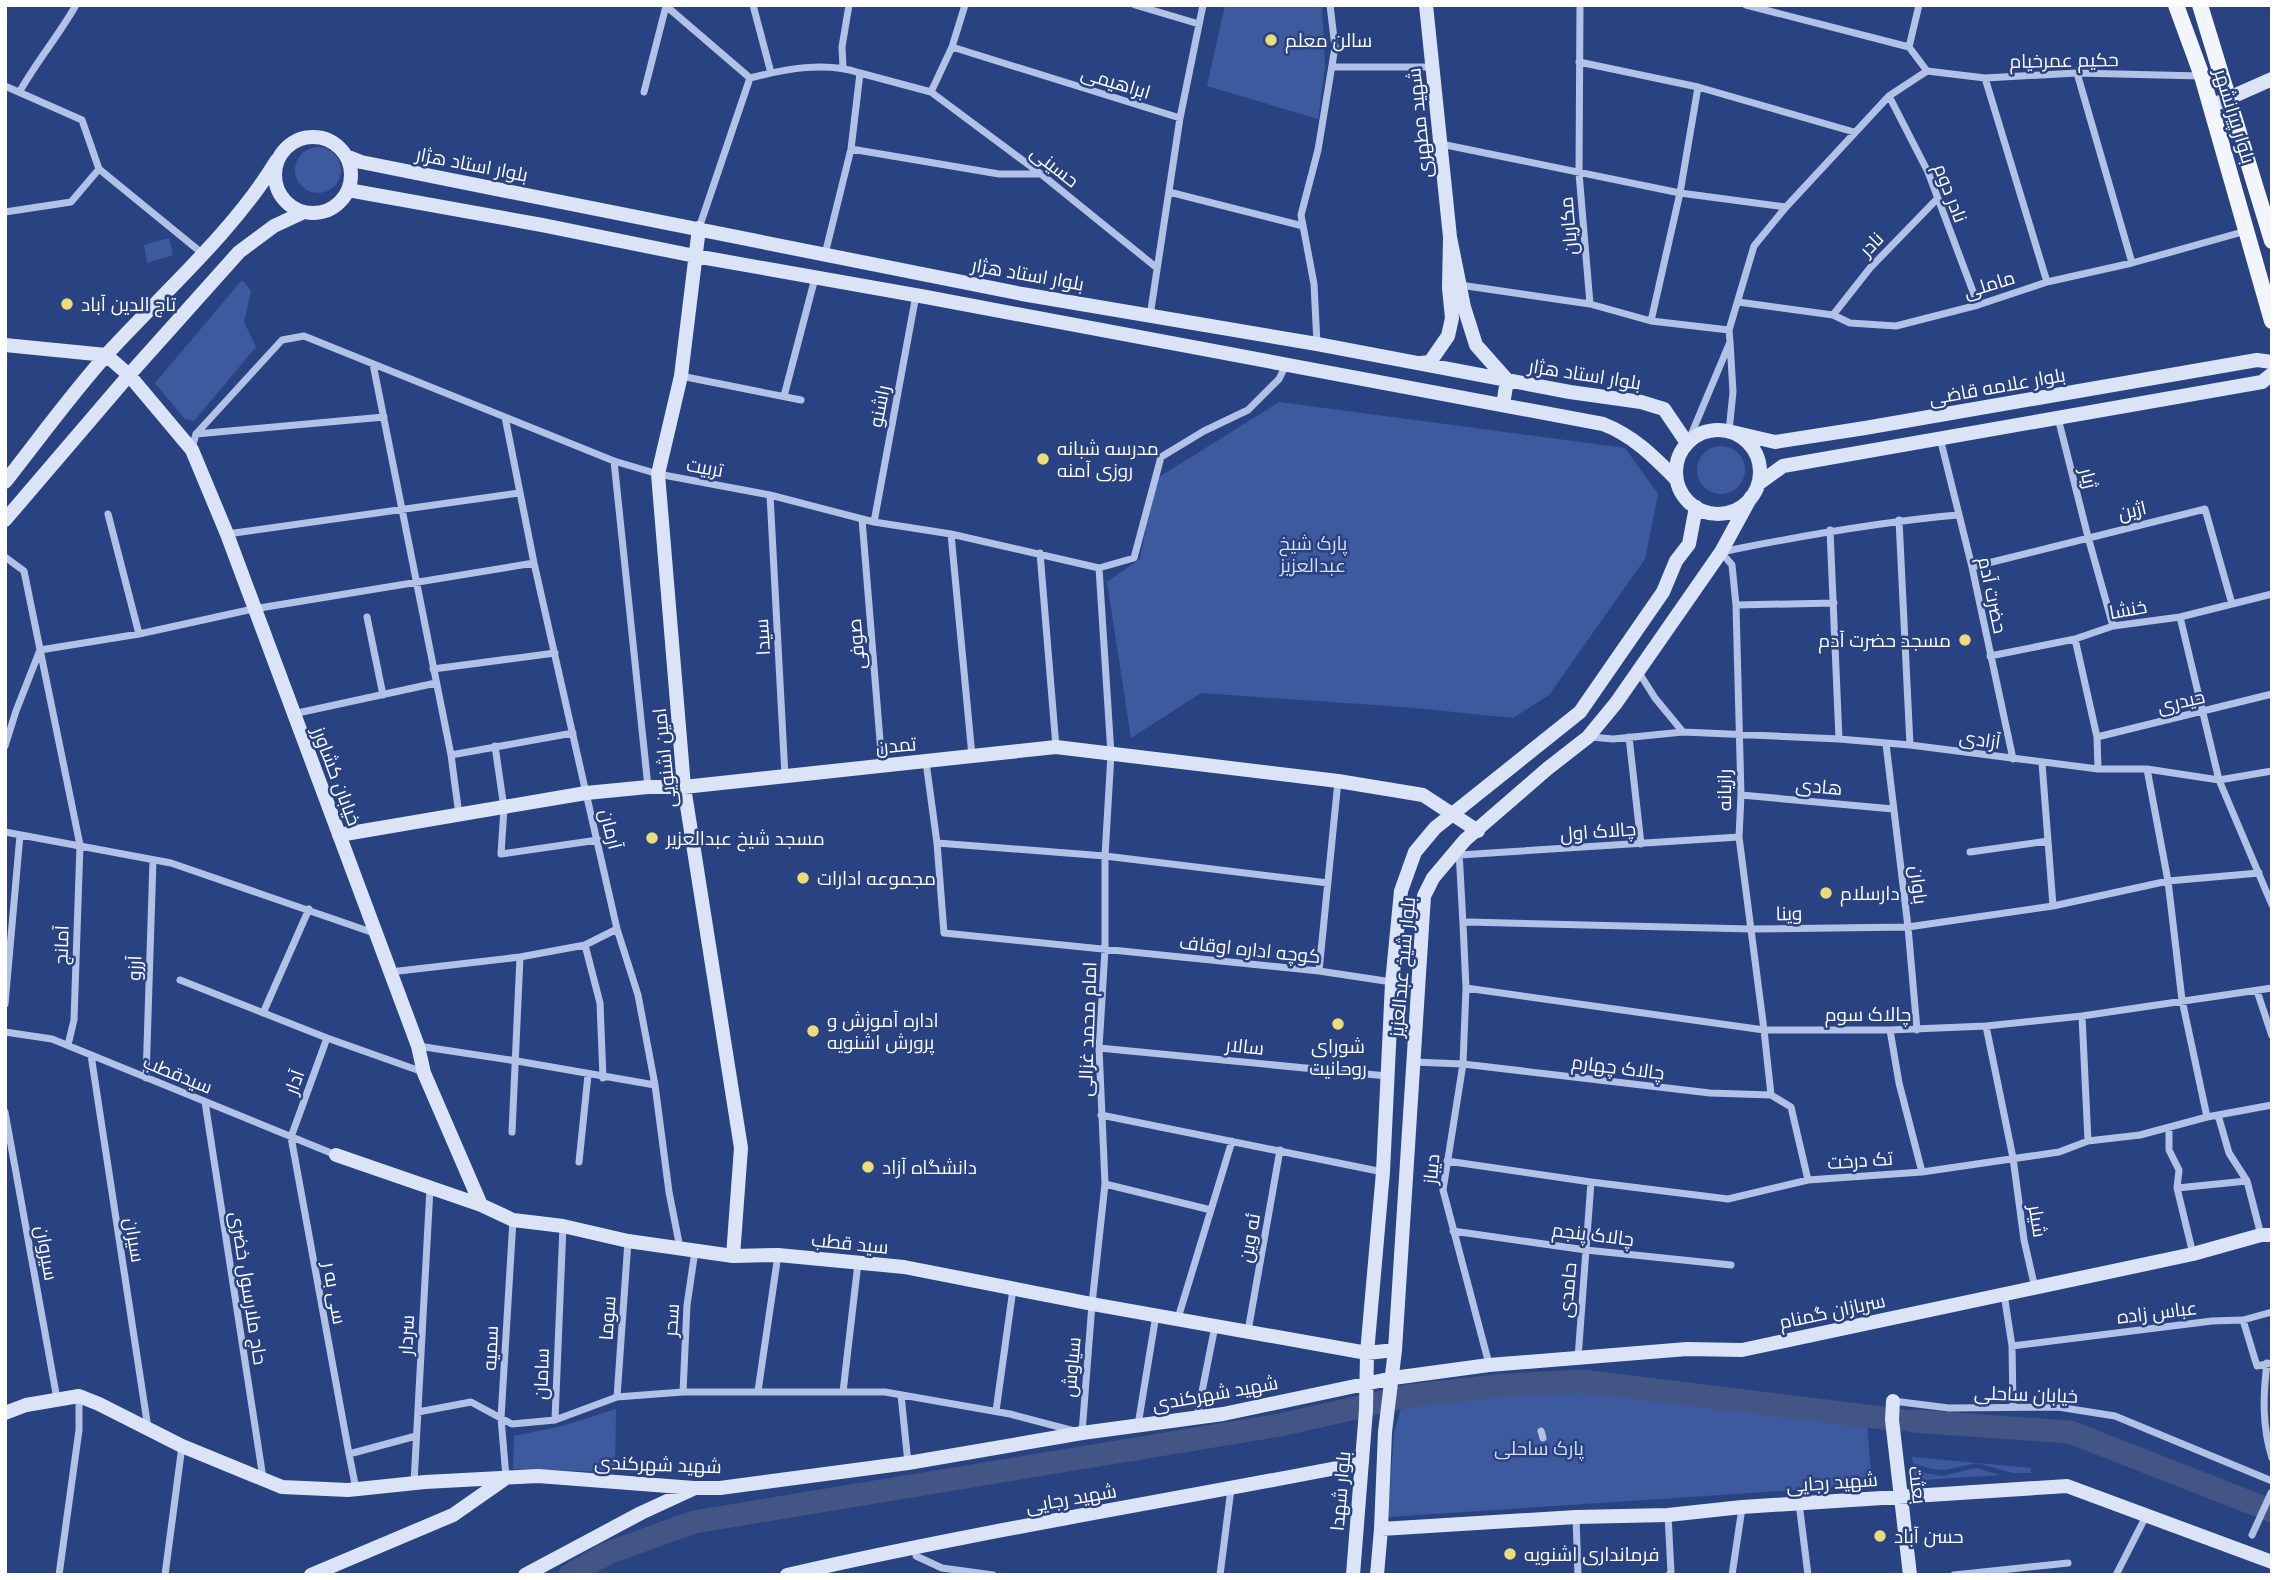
<svg xmlns="http://www.w3.org/2000/svg" width="2277" height="1580" viewBox="0 0 2277 1580" font-family="'Golos Text',Cairo,sans-serif">
<style>
.green{fill:#3e5a9f}
.lines{fill:none;stroke-linecap:round;stroke-linejoin:round}
.river{stroke:#435584;stroke-width:23}
.street{stroke:#b2c2e6;stroke-width:7}
.secondary{stroke:#dbe3f6;stroke-width:14}
.primary{stroke:#f3f5fd;stroke-width:16}
.poi-dot{fill:#eddd79;stroke:#294282;stroke-width:2.5}
.labels{text-anchor:middle;stroke-width:5;stroke-linejoin:round;paint-order:stroke}
.poi-label{font-size:19px;fill:#fff;stroke:#294282;text-anchor:start}
.street-label{font-size:19px;fill:#fff;stroke:#294282}
.park-label{font-size:19px;fill:#d5dff5;stroke:#294282}
</style>
<rect width="100%" height="100%" fill="#294282"/>
<path class="green" d="M 1225,5 L 1322,5 L 1325,67 L 1318,119 L 1207,86 Z
M295 170a23 23 0 1 1 46 0a23 23 0 1 1-46 0Z
M 169,238 L 173,255 L 147,263 L 144,245 Z
M 242,280 L 251,291 L 244,322 L 256,347 L 194,421 L 185,419 L 155,383 Z
M 1279,402 L 1625,448 L 1658,494 L 1645,559 L 1549,695 L 1513,718 L 1404,707 L 1201,693 L 1131,738 L 1107,582 L 1140,559 L 1156,479 Z
M1697 470a24 24 0 1 1 48 0a24 24 0 1 1-48 0Z
M 1535,1390 L 1598,1390 L 1867,1424 L 1872,1485 L 1388,1517 L 1394,1433 L 1402,1405 Z
M 616,1409 L 615,1472 L 513,1469 L 514,1436 L 562,1426 Z
M 1912,1457 L 2031,1468 L 2031,1473 L 2013,1473 L 1977,1463 L 1946,1470 L 1931,1469 L 1913,1463 Z
M 1976,1468 L 2000,1475 L 1923,1480 L 1918,1480 L 1914,1474 L 1915,1471 L 1942,1476 Z"/>
<g class="lines">
<path class="river" d="M 1912,1421 L 2070,1432 L 2272,1511
M 570,1575 L 608,1553 L 694,1522 L 1280,1425 L 1408,1396 L 1505,1385 L 1582,1381 L 1899,1420"/>
<path class="street" d="M 665,5 L 750,78 C 785,69 826,61 860,73
M 753,5 L 771,73
M 1135,5 L 1199,24
M 1580,5 L 1579,173 L 1590,304 L 1651,321 L 1729,330
M 1746,5 L 1909,47
M 1919,5 L 1909,47 L 1927,71
M 952,47 L 1180,118
M 1579,62 L 1698,87 L 1854,132
M 843,67 L 842,47 L 849,5
M 1333,67 L 1432,67
M 1927,71 L 1985,78 L 2077,73 L 2201,76
M 2077,73 L 2132,263
M 1985,78 L 2047,282
M 5,86 L 82,120 L 99,169 L 203,254
M 20,91 C 37,61 59,35 76,5
M 644,92 L 666,6
M 931,92 L 1041,174 L 1157,268
M 1889,96 L 1928,172 L 1978,305
M 1441,144 L 1680,193 L 1786,207
M 851,149 L 999,174 L 1040,174
M 1169,192 L 1303,226
M 5,212 L 71,202 L 99,169
M 699,228 L 750,78
M 825,254 L 851,149 L 860,73 L 931,92 L 952,47 L 965,5
M 1460,285 L 1590,304
M 1738,302 L 1833,315 L 1850,323 L 1896,326 L 1978,305 L 2047,282 L 2132,263 L 2246,231
M 1833,315 L 1870,268 L 1937,199
M 1150,316 L 1180,118 L 1203,5
M 1651,321 L 1680,193 L 1698,87
M 1730,342 L 1729,330 L 1754,246 L 1786,207 L 1889,96 L 1927,71
M 1317,344 L 1314,284 L 1301,215 L 1318,150 L 1335,47 L 1330,5
M 373,364 L 451,755 L 459,815
M 681,376 L 801,400
M 784,396 L 815,278
M 505,417 L 534,563 L 586,793 L 617,929 L 638,995 L 655,1085 L 669,1192 L 680,1248
M 2058,418 L 2088,537 L 2113,626
M 196,434 L 384,417
M 1940,438 L 1972,567 L 2013,759
M 1688,442 L 1730,342 L 1733,392 L 1729,431
M 192,448 L 196,434 L 282,340 L 304,336 L 614,461 L 658,474 L 770,495 L 874,522 L 951,534 L 1099,568
M 614,461 L 648,787
M 770,495 L 785,776
M 108,514 L 139,634
M 862,519 L 882,765
M 1899,520 L 1910,745
M 874,522 L 916,295
M 1830,530 L 1839,739
M 227,534 L 519,493
M 951,534 L 972,756
M 1040,553 L 1056,747
M 5,557 L 24,571 L 80,845 L 74,1020 L 68,1045
M 1972,567 L 2205,509 L 2232,604
M 1099,568 L 1134,558 L 1161,457 L 1204,431 L 1248,410 L 1279,379 L 1286,365
M 1736,605 L 1834,603
M 367,617 L 383,695
M 2180,617 L 2219,780 L 2272,905
M 2075,639 L 2097,737 L 2098,769
M 1990,656 L 2075,639 L 2113,626 L 2180,617 L 2272,594
M 433,669 L 555,653
M 1638,671 L 1655,698 L 1683,732
M 293,714 L 436,683
M 1591,737 L 1613,739 L 1683,732 L 1839,739 L 1910,745 L 2098,769 L 2147,769 L 2219,780 L 2272,771
M 1629,737 L 1641,844
M 2097,737 L 2272,694
M 1886,744 L 1908,927 L 1917,1030
M 5,746 L 16,711 L 40,650 L 139,634 L 253,609 L 534,563
M 495,746 L 504,808 L 501,854 L 598,840
M 451,755 L 573,733
M 926,762 L 937,843 L 944,933 L 1319,971 L 1392,982
M 2042,763 L 2053,906
M 2147,769 L 2168,881 L 2182,1000 L 2207,1117
M 1741,795 L 1893,809
M 5,832 L 171,863 L 374,933
M 937,843 L 1105,856 L 1328,883
M 1459,851 L 1463,924
M 1970,852 L 2048,841
M 1459,855 L 1739,837
M 585,945 L 600,1003 L 603,1078
M 1319,971 L 1338,781
M 390,972 L 520,957 L 585,945 L 617,929
M 180,980 L 327,1038 L 423,1072
M 1466,988 L 1764,1030 L 1890,1030 L 1986,1026 L 2082,1016 L 2272,988
M 2257,991 L 2272,1036
M 5,1004 L 20,835
M 263,1013 L 309,909
M 2082,1016 L 2088,1141
M 1986,1026 L 2013,1158 L 2024,1240 L 2035,1288
M 1890,1030 L 1899,1083 L 1922,1172
M 5,1032 L 52,1039 L 336,1155
M 327,1038 L 291,1137 L 349,1454 L 416,1436
M 418,1046 L 517,1061 L 655,1085
M 1099,1048 L 1387,1076
M 91,1055 L 148,1428
M 1413,1062 L 1463,1064 L 1443,1190 L 1489,1364
M 146,1078 L 153,860
M 1771,1095 L 1710,1093 L 1463,1064 L 1466,988 L 1463,924 L 1468,922 L 1751,929 L 1908,927 L 2053,906 L 2168,881 L 2259,873
M 205,1102 L 263,1478
M 5,1112 L 57,1399
M 1101,1115 L 1383,1172
M 2218,1115 L 2229,1153 L 2247,1181 L 2261,1235
M 2169,1128 L 2169,1150 L 2179,1170 L 2177,1188 L 2193,1254
M 512,1132 L 520,957
M 1447,1161 L 1591,1182 L 1728,1199 L 1808,1180 L 1922,1172 L 2059,1152 L 2088,1141 L 2140,1135 L 2207,1117 L 2272,1105
M 579,1162 L 588,1075
M 1808,1180 L 1791,1107 L 1771,1095 L 1764,1030 L 1739,837 L 1741,795 L 1736,605 L 1732,565 L 1721,552 C 1800,536 1878,522 1958,515
M 1105,1184 L 1211,1210
M 2177,1188 L 2247,1181
M 1453,1231 L 1586,1250 L 1731,1265
M 2004,1294 L 2012,1346 L 2013,1406
M 1178,1318 L 1232,1141
M 2243,1320 L 2272,1312
M 1248,1331 L 1280,1150
M 2012,1346 L 2212,1321 L 2243,1320 L 2257,1366 L 2272,1363
M 1578,1358 L 1591,1182
M 2267,1363 C 2263,1396 2262,1426 2272,1458
M 758,1391 L 778,1255
M 683,1392 L 687,1305 L 695,1251
M 843,1392 L 858,1263
M 901,1395 L 908,1463
M 617,1397 L 628,1241
M 1893,1401 L 1949,1408 L 2058,1407 L 2115,1416 L 2272,1481
M 996,1411 L 1013,1289
M 418,1412 L 471,1402 L 512,1424 L 555,1420 L 563,1226
M 1197,1417 L 1215,1326
M 555,1420 L 617,1397 L 683,1392 L 885,1392 L 1010,1414 L 1082,1433 L 1092,1304 L 1105,1184 L 1099,1048 L 1105,950 L 1105,856 L 1111,754 L 1099,568
M 1138,1425 L 1156,1315
M 1541,1431 L 1543,1438
M 349,1454 L 356,1489
M 506,1477 L 501,1418 L 513,1220
M 414,1483 L 430,1188
M 1799,1503 L 1808,1575
M 1668,1515 L 1671,1572 L 1669,1575
M 1576,1517 L 1578,1575
M 2252,1535 L 2271,1493
M 915,1546 L 916,1556 L 942,1568 L 993,1575
M 59,1575 L 79,1430 L 79,1396
M 165,1575 L 182,1446
M 1220,1575 L 1231,1489
M 1732,1575 L 1742,1508
M 1954,1575 L 2068,1563
M 2116,1575 L 2146,1516"/>
<path class="secondary" d="M 1426,5 L 1450,237
M 2211,106 L 2272,79
M275 175a38 38 0 1 1 76 0a38 38 0 1 1-76 0Z
M 346,156 L 361,162 L 1022,294 L 1317,344 L 1570,392 L 1641,402 L 1664,409 L 1687,443
M 348,190 L 542,225 L 695,256 L 926,297 L 1603,424 C 1634,436 1654,457 1677,480
M 699,228 L 681,376 L 658,474 L 684,787 L 741,1148 L 733,1256
M 5,345 L 106,355 L 129,375 L 192,450 L 227,534 L 418,1046 L 424,1073 L 481,1205
M 1420,363 L 1430,362 L 1448,336 L 1452,318 L 1449,288 L 1450,237 L 1464,307 L 1476,345 L 1507,380 L 1503,405
M1676 472a42 42 0 1 1 84 0a42 42 0 1 1-84 0Z
M 1728,431 L 1775,442 L 1865,428 L 2257,360 L 2272,362
M 5,482 C 39,439 72,393 109,352 C 166,290 233,232 277,160
M 1758,484 L 1783,466 L 2262,382 L 2272,374
M 5,520 L 129,375 L 239,252 L 274,226 L 304,212
M 339,835 L 586,793 L 648,787 L 684,787 L 1056,747 L 1338,781 L 1423,795 L 1478,831
M 336,1155 L 481,1205 L 513,1220 L 563,1226 L 628,1241 L 733,1256 L 778,1255 L 904,1267 L 1092,1304 L 1367,1353 L 1395,1350
M 1893,1401 L 1892,1420 L 1910,1575
M 5,1413 L 26,1405 L 79,1396 L 99,1404 L 182,1446 L 282,1487 L 348,1490 L 425,1482 L 538,1476 L 694,1488 L 720,1488 L 908,1463 L 1082,1433 L 1223,1414 L 1393,1378 L 1489,1365 L 1687,1349 L 1742,1350 L 2193,1254 L 2261,1235 L 2272,1235
M 1381,1529 L 1576,1517 L 1668,1515 L 1742,1507 L 2067,1486 L 2272,1562
M 311,1575 L 453,1515 L 506,1478
M 525,1575 L 641,1513 L 693,1489
M 787,1575 C 977,1531 1170,1501 1362,1463
M 1353,1575 L 1366,1410 L 1367,1353 L 1383,1172 L 1392,983 L 1401,891 L 1415,852 L 1435,828 L 1580,712 L 1663,592 L 1676,561 L 1689,544 L 1696,507
M 1377,1575 L 1381,1529 L 1385,1432 L 1395,1350 L 1424,896 L 1433,878 L 1465,840 L 1547,769 L 1588,737 L 1616,703 L 1721,552 L 1751,497"/>
<path class="primary" d="M 2176,5 L 2202,76 L 2272,321
M 2200,5 L 2272,241"/>
</g>
<g class="poi-dot">
<circle cx="1271" cy="40" r="7"/>
<circle cx="67" cy="304" r="7"/>
<circle cx="1043" cy="459" r="7"/>
<circle cx="1965" cy="640" r="7"/>
<circle cx="652" cy="838" r="7"/>
<circle cx="803" cy="878" r="7"/>
<circle cx="1826" cy="893" r="7"/>
<circle cx="1338" cy="1024" r="7"/>
<circle cx="813" cy="1031" r="7"/>
<circle cx="868" cy="1167" r="7"/>
<circle cx="1880" cy="1536" r="7"/>
<circle cx="1510" cy="1554" r="7"/>
</g>
<g class="labels">
<g class="poi-label">
<text x="1285" y="47">سالن معلم</text>
<text x="81" y="311">تاج الدین آباد</text>
<text x="1057" y="455">مدرسه شبانه<tspan x="1057" dy="22">روزی آمنه</tspan></text>
<text x="1951" y="647" text-anchor="end">مسجد حضرت آدم</text>
<text x="666" y="845">مسجد شیخ عبدالعزیر</text>
<text x="817" y="885">مجموعه ادارات</text>
<text x="1840" y="900">دارسلام</text>
<text x="827" y="1027">اداره آموزش و<tspan x="827" dy="22">پرورش اشنویه</tspan></text>
<text x="1338" y="1053" text-anchor="middle">شورای<tspan x="1338" dy="22">روحانیت</tspan></text>
<text x="882" y="1174">دانشگاه آزاد</text>
<text x="1894" y="1543">حسن آباد</text>
<text x="1524" y="1561">فرمانداری اشنویه</text>
</g>
<g class="street-label">
<text transform="translate(2064 60) rotate(-1)" y="7">حکیم عمرخیام</text>
<text transform="translate(1116 82) rotate(17)" y="7">ابراهیمی</text>
<text transform="translate(2235 116) rotate(73)" y="7">بلوار پیرانشهر</text>
<text transform="translate(1419 123) rotate(-96)" y="7">شهید مطهری</text>
<text transform="translate(472 164) rotate(11)" y="7">بلوار استاد هژار</text>
<text transform="translate(1055 166) rotate(38)" y="7">حسینی</text>
<text transform="translate(1951 193) rotate(69)" y="7">نادر دوم</text>
<text transform="translate(1568 226) rotate(-95)" y="7">مکاریان</text>
<text transform="translate(1871 244) rotate(-46)" y="7">نادر</text>
<text transform="translate(1028 274) rotate(10)" y="7">بلوار استاد هژار</text>
<text transform="translate(1989 284) rotate(-17)" y="7">ماملی</text>
<text transform="translate(1585 374) rotate(9)" y="7">بلوار استاد هژار</text>
<text transform="translate(1997 386) rotate(-10)" y="7">بلوار علامه قاضی</text>
<text transform="translate(879 406) rotate(-79)" y="7">راشنو</text>
<text transform="translate(705 467) rotate(10)" y="7">تربیت</text>
<text transform="translate(2089 478) rotate(76)" y="7">ژیار</text>
<text transform="translate(2132 510) rotate(-13)" y="7">اژین</text>
<text transform="translate(1993 595) rotate(78)" y="7">حضرت آدم</text>
<text transform="translate(2128 609) rotate(-10)" y="7">خنشا</text>
<text transform="translate(762 637) rotate(-93)" y="7">سیدا</text>
<text transform="translate(856 644) rotate(-95)" y="7">صوفی</text>
<text transform="translate(2181 701) rotate(-13)" y="7">حیدری</text>
<text transform="translate(1980 739) rotate(8)" y="7">آزادی</text>
<text transform="translate(896 745) rotate(-5)" y="7">تمدن</text>
<text transform="translate(664 758) rotate(-96)" y="7">امین اشنویی</text>
<text transform="translate(337 776) rotate(69)" y="7">خیابان کشاورز</text>
<text transform="translate(1819 786) rotate(5)" y="7">هادی</text>
<text transform="translate(1724 790) rotate(-90)" y="7">رازیانه</text>
<text transform="translate(611 829) rotate(76)" y="7">آرمان</text>
<text transform="translate(1598 831) rotate(-4)" y="7">چالاک اول</text>
<text transform="translate(1919 885) rotate(83)" y="7">باوان</text>
<text transform="translate(1789 913) rotate(-1)" y="7">وینا</text>
<text transform="translate(61 945) rotate(-88)" y="7">آمانج</text>
<text transform="translate(1250 949) rotate(6)" y="7">کوچه اداره اوقاف</text>
<text transform="translate(1402 967) rotate(-85)" y="7">بلوار شیخ عبدالعزیز</text>
<text transform="translate(134 968) rotate(-88)" y="7">آرزو</text>
<text x="1868" y="1021">چالاک سوم</text>
<text transform="translate(1087 1029) rotate(-88)" y="7">امام محمد غزالی</text>
<text transform="translate(1245 1046) rotate(6)" y="7">سالار</text>
<text transform="translate(1618 1067) rotate(7)" y="7">چالاک چهارم</text>
<text transform="translate(178 1074) rotate(22)" y="7">سیدقطب</text>
<text transform="translate(294 1082) rotate(-70)" y="7">آدار</text>
<text transform="translate(1860 1160) rotate(-4)" y="7">تک درخت</text>
<text transform="translate(1431 1169) rotate(-84)" y="7">دیباز</text>
<text transform="translate(2038 1221) rotate(81)" y="7">شیلر</text>
<text transform="translate(1593 1234) rotate(7)" y="7">چالاک پنجم</text>
<text transform="translate(1249 1238) rotate(-80)" y="7">ئه وین</text>
<text transform="translate(135 1240) rotate(81)" y="7">سیران</text>
<text transform="translate(850 1243) rotate(6)" y="7">سید قطب</text>
<text transform="translate(47 1253) rotate(80)" y="7">سیروان</text>
<text transform="translate(249 1288) rotate(81)" y="7">حاج ملارسول خضری</text>
<text transform="translate(1567 1290) rotate(-85)" y="7">حامدی</text>
<text transform="translate(335 1293) rotate(80)" y="7">سی به ر</text>
<text transform="translate(1832 1311) rotate(-12)" y="7">سربازان گمنام</text>
<text transform="translate(2157 1312) rotate(-7)" y="7">عباس زاده</text>
<text transform="translate(607 1318) rotate(-86)" y="7">سوما</text>
<text transform="translate(671 1320) rotate(-86)" y="7">سحر</text>
<text transform="translate(406 1335) rotate(-87)" y="7">سردار</text>
<text transform="translate(490 1348) rotate(-87)" y="7">سمیه</text>
<text transform="translate(1071 1367) rotate(-85)" y="7">سیاوش</text>
<text transform="translate(541 1374) rotate(-88)" y="7">سامان</text>
<text transform="translate(1215 1393) rotate(-10)" y="7">شهید شهرکندی</text>
<text transform="translate(2026 1394) rotate(2)" y="7">خیابان ساحلی</text>
<text transform="translate(658 1464) rotate(2)" y="7">شهید شهرکندی</text>
<text transform="translate(1832 1482) rotate(-4)" y="7">شهید رجایی</text>
<text transform="translate(1918 1485) rotate(83)" y="7">بعثت</text>
<text transform="translate(1340 1491) rotate(-85)" y="7">بلوار شهدا</text>
<text transform="translate(1071 1498) rotate(-10)" y="7">شهید رجایی</text>
</g>
<g class="park-label">
<text x="1313" y="550">پارک شیخ<tspan x="1313" dy="22">عبدالعزیز</tspan></text>
<text x="1539" y="1455">پارک ساحلی</text>
</g>
</g>
<rect width="2277" height="1580" fill="none" stroke="#ffffff" stroke-width="14"/>
</svg>
